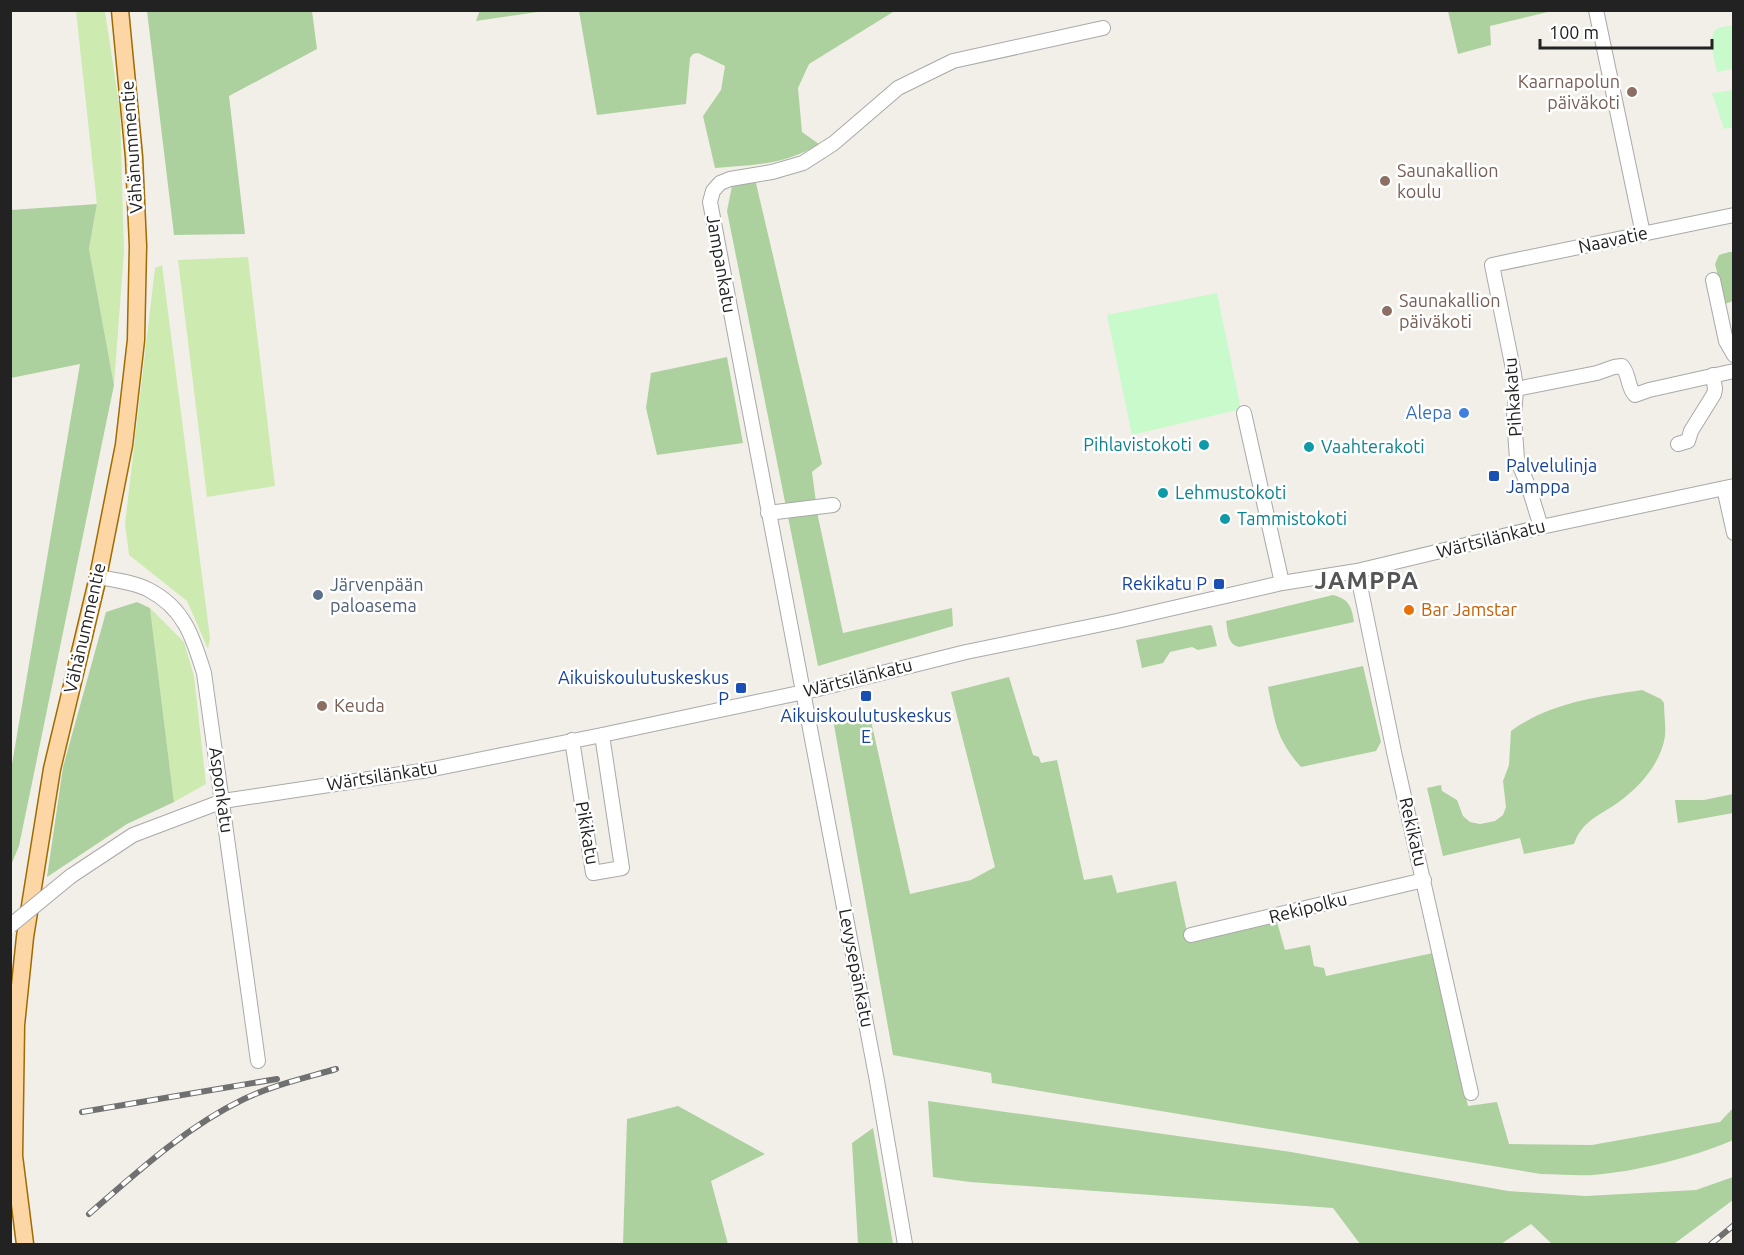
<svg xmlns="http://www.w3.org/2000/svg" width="1744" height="1255" viewBox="0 0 1744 1255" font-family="Ubuntu,sans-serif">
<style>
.grass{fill:#cdebb0}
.forest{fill:#add19e}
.park{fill:#c8facc}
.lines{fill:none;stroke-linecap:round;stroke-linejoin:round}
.minor-casing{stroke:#a9a9a9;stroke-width:16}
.major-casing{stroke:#a06b00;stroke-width:19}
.minor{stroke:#fff;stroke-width:14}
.major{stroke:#fcd6a4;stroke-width:16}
.rail-casing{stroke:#707070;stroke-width:6}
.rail{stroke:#fff;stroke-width:4;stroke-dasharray:11;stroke-linecap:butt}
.minor-bridge-casing{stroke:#a9a9a9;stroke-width:16;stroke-linecap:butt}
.minor-bridge{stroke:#fff;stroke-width:14}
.education-dot{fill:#8d6e63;stroke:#fff;stroke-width:2}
.shop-dot{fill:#3f7fe0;stroke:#fff;stroke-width:2}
.culture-dot{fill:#0f9aa8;stroke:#fff;stroke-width:2}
.transit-dot{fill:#1a4fb4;stroke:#fff;stroke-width:2}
.service-dot{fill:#5c6f8a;stroke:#fff;stroke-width:2}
.food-dot{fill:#e8710a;stroke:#fff;stroke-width:2}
.labels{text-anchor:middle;stroke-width:5;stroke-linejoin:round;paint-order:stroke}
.education-label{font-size:18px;fill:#785e54;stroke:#fff;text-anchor:start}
.street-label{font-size:18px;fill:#222;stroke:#fff}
.shop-label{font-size:18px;fill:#366cbe;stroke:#fff;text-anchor:end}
.culture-label{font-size:18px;fill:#0d838f;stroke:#fff;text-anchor:start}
.transit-label{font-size:18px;fill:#164399;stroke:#fff;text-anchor:end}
.service-label{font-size:18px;fill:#4e5e75;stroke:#fff;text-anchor:start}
.food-label{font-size:18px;fill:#c56008;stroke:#fff;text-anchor:start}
.district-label{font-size:24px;font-weight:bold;letter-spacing:1.5px;fill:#555;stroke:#fff}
</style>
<rect width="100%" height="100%" fill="#f2efe9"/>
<path class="grass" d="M 76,11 L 105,11 L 120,111 L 124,251 L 114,385 L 89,249 L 97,205 Z
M 248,257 L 275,486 L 207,497 L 178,260 Z
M 162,265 L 210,638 L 208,649 L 187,601 L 129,555 L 125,524 L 155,268 Z
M 150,608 L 184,642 L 194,676 L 206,784 L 174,802 Z"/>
<path class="forest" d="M 480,10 L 545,10 L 545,11 L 476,21 Z
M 147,11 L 312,11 L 317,49 L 229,96 L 245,234 L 174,235 Z
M 579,11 L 579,10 L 903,11 L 893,12 L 809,64 L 798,88 L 802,132 L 819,144 C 785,165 754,165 715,168 L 703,116 L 721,90 L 725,66 L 698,53 L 693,54 L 690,58 L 686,104 L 597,115 Z
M 1448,11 L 1448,10 L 1552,11 L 1490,26 L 1491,45 L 1458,54 Z
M 755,179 L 822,464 L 812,472 L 816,502 L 786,507 L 727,211 L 732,186 Z
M 97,204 L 89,249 L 114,385 L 19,846 L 11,865 L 11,770 L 80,364 L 11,378 L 11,210 Z
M 1729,252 L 1733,252 L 1733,301 L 1725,304 L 1715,264 L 1719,255 Z
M 727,357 L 743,443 L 657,455 L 646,408 L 651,373 Z
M 817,512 L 843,633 L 952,608 L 953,626 L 818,666 L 788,517 Z
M 1333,595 C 1349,599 1352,607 1354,622 L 1239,647 C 1227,644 1228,632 1226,621 Z
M 137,602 L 150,608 L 174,802 L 127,824 L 47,877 L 63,767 L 106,612 Z
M 1210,625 L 1212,626 L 1217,646 L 1198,650 L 1192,647 L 1170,652 L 1163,663 L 1142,668 L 1136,640 Z
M 1363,666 L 1381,742 L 1376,751 L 1301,767 C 1276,739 1275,722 1268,687 Z
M 1009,677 L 1033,755 L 1039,757 L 1041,763 L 1057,760 L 1084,880 L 1112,875 L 1117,893 L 1176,881 L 1189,941 L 1277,922 L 1285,950 L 1310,945 L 1314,966 L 1324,968 L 1326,976 L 1433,953 L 1468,1106 L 1497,1102 L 1509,1144 L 1592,1145 L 1720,1122 L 1733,1108 L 1733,1140 C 1695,1157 1634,1172 1593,1175 C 1576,1176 1558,1174 1541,1174 L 992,1083 L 991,1073 L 893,1055 L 832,714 L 869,712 L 910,894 L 971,880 L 995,867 L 951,692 Z
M 1642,690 L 1661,699 L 1664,703 C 1664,714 1666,726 1665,736 C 1661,765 1636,791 1613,806 C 1595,817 1581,824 1574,844 L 1524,854 L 1520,838 L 1443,856 L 1427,788 L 1441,785 L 1442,791 L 1457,800 L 1463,816 L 1470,822 L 1480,824 L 1495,821 L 1503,815 L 1506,807 L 1503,781 L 1509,765 L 1511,731 C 1549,703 1596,697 1642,690 Z
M 1733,794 L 1733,813 L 1678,823 L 1675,800 L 1704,800 Z
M 928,1101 L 1291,1152 L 1508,1191 L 1586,1196 L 1696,1190 L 1733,1177 L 1733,1200 L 1674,1244 L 1552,1244 L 1531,1224 L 1501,1244 L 1360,1244 L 1333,1208 L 970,1182 L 933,1177 Z
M 678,1106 L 765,1154 L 711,1181 L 728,1244 L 623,1244 L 627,1119 Z
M 873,1128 L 893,1244 L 858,1244 L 852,1143 Z"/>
<path class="park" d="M 1733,25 L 1733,69 L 1717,72 C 1715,62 1706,34 1718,28 C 1722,27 1729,26 1733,25 Z
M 1733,90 L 1733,127 L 1724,129 L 1712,93 Z
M 1217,293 L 1241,409 L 1132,435 L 1107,315 Z"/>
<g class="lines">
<g class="minor-casing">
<path id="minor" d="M 1596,10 L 1643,234
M 1713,280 L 1726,341 L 1734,355
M 1516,389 L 1597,373 L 1614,367 L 1622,366 C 1630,375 1627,387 1635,395 L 1649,390 L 1734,371
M 1244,413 L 1282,583
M 1678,444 L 1688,441 L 1691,431 L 1714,394 L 1715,389 L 1713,375
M 1724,488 L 1734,533
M 768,513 L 833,505
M 1541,527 L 1529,488 L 1517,459 L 1514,417 L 1516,389 L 1514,374 L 1492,265 L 1734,215
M 1357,571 L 1394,752 L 1471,1093
M 98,577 C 114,580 134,582 149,590 C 184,608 193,637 204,673 L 258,1061
M 572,740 L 593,873 L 622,868 L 602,735
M 71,876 L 133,835 L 223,801 L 428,770 L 602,735 L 818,689 L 966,652 L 1117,621 L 1282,583 L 1357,571 L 1541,527 L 1734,486
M 1191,935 L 1424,880
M 905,1244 L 877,1081 L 710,202 L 713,191 L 720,183 L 730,179 L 772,172 L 803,163 L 834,143 L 898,88 L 953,61 L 1103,28"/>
</g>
<g class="major-casing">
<path id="major" d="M 25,1244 L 14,1156 L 16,1025 L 25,937 L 52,769 L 98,577 L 124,445 L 136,340 L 138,246 L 134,157 L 120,10"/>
</g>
<use href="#minor" class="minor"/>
<use href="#major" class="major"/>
<g class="rail-casing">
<path id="rail" d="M 82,1112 L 277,1079
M 89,1214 C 137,1172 186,1127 244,1099 C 273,1085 305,1078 336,1069
M 1711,1244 L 1734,1225"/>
</g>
<use href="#rail" class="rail"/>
<g class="minor-bridge-casing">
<path id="minor-bridge" d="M 10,926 L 71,876"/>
</g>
<use href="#minor-bridge" class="minor-bridge"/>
</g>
<g class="education-dot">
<circle cx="1632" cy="92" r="6"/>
<circle cx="1385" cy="181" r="6"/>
<circle cx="1387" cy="311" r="6"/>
<circle cx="322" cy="706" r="6"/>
</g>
<circle class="shop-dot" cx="1464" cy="413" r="6"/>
<g class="culture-dot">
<circle cx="1204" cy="445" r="6"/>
<circle cx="1309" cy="447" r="6"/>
<circle cx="1163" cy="493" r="6"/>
<circle cx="1225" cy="519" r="6"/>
</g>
<g class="transit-dot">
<rect x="1488" y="470" width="12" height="12" rx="3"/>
<rect x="1213" y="578" width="12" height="12" rx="3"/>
<rect x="735" y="682" width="12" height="12" rx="3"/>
<rect x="860" y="690" width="12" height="12" rx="3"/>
</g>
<circle class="service-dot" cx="318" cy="595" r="6"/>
<circle class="food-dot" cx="1409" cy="610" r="6"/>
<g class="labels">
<g class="education-label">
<text x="1620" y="88" text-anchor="end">Kaarnapolun<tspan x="1620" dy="21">päiväkoti</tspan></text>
<text x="1397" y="177">Saunakallion<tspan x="1397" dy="21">koulu</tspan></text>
<text x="1399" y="307">Saunakallion<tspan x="1399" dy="21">päiväkoti</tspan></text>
<text x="334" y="712">Keuda</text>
</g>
<g class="street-label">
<text transform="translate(132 147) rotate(-94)" y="6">Vähänummentie</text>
<text transform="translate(1613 240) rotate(-12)" y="6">Naavatie</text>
<text transform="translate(721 264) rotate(80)" y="6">Jampankatu</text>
<text transform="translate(1513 397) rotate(-94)" y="6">Pihkakatu</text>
<text transform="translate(1491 539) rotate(-14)" y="6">Wärtsilänkatu</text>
<text transform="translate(85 628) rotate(-77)" y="6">Vähänummentie</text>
<text transform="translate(858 678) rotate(-14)" y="6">Wärtsilänkatu</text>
<text transform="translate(382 776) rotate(-9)" y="6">Wärtsilänkatu</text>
<text transform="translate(221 790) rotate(82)" y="6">Asponkatu</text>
<text transform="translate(1413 832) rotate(77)" y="6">Rekikatu</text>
<text transform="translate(587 833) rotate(80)" y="6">Pikikatu</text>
<text transform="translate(1308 908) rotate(-14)" y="6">Rekipolku</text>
<text transform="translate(856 968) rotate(79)" y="6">Levysepänkatu</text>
</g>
<g class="shop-label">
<text x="1452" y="419">Alepa</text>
</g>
<g class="culture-label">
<text x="1192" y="451" text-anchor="end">Pihlavistokoti</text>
<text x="1321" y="453">Vaahterakoti</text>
<text x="1175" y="499">Lehmustokoti</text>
<text x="1237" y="525">Tammistokoti</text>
</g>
<g class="transit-label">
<text x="1506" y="472" text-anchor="start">Palvelulinja<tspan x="1506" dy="21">Jamppa</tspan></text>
<text x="1207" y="590">Rekikatu P</text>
<text x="729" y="684">Aikuiskoulutuskeskus<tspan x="729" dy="21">P</tspan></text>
<text x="866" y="722" text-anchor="middle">Aikuiskoulutuskeskus<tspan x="866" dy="21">E</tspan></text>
</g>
<g class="service-label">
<text x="330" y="591">Järvenpään<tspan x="330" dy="21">paloasema</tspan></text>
</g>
<g class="food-label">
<text x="1421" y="616">Bar Jamstar</text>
</g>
<g class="district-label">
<text x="1367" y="589">JAMPPA</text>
</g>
</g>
<rect width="1744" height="1255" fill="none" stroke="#222222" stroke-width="24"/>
<path d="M1540 39v9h172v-9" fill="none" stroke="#222222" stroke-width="3"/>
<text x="1549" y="39" font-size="18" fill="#222222" stroke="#ffffff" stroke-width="4.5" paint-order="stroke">100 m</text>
</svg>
